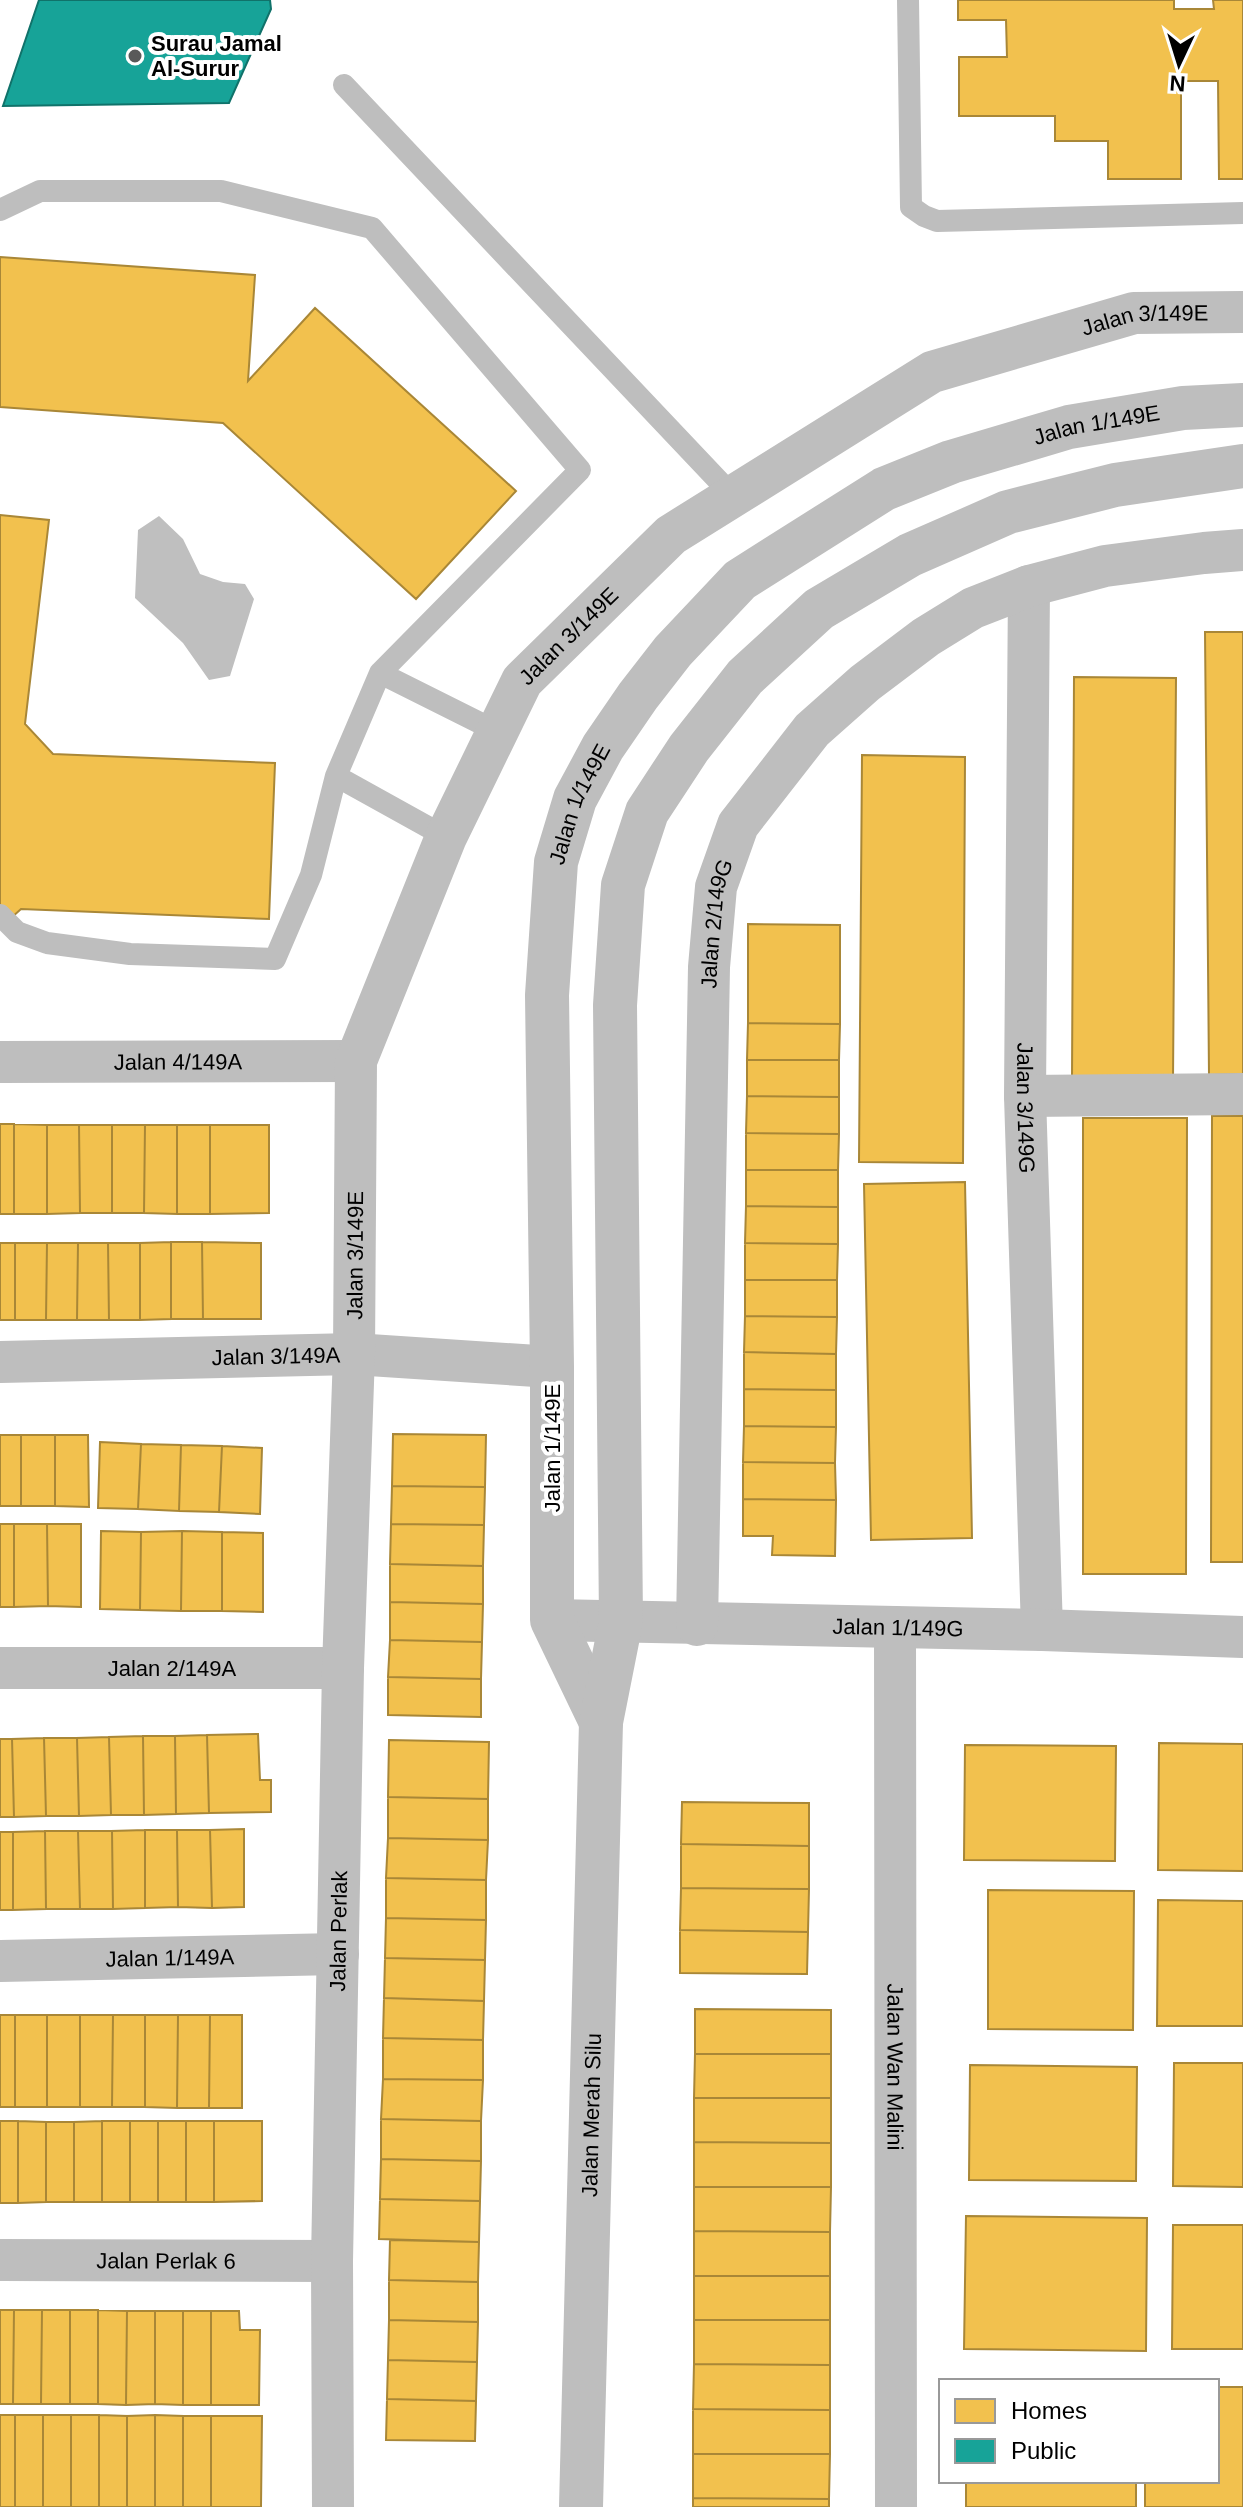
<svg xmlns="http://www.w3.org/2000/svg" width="1243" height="2507" viewBox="0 0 1243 2507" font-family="Helvetica,sans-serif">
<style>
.water{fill:#bfbfbf}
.homes{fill:#f2c14e;stroke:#a98737;stroke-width:2}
.public{fill:#17a398;stroke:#10726a;stroke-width:2}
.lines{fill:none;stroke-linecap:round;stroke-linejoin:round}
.service{stroke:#bebebe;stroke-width:22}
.minor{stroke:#bebebe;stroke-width:42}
.tertiary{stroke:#bebebe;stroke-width:44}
.poi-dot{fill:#595959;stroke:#fff;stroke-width:3}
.labels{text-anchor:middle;stroke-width:8;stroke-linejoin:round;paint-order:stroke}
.poi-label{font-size:22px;font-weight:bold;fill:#000;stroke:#fff;text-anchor:start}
.street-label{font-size:22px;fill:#000;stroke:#fff}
</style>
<rect width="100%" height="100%" fill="#fff"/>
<path class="water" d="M 159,516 L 183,539 L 200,574 L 223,582 L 245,584 L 254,599 L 230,676 L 209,680 L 183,643 L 135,598 L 138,530 Z"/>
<path class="homes" d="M 958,0 L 1174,0 L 1174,9 L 1214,9 L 1213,0 L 1243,0 L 1243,179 L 1219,179 L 1218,81 L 1181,81 L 1181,179 L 1108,179 L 1108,141 L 1055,141 L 1055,116 L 959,116 L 959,57 L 1007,57 L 1006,20 L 958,20 Z
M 0,257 L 255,275 L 248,381 L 315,308 L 516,491 L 416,599 L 223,423 L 0,407 Z
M 0,515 L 49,520 L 25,724 L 53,754 L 275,763 L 269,919 L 21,909 L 0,928 Z
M 1205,632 L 1243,632 L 1243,1074 L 1209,1075 Z
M 1074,677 L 1176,678 L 1173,1080 L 1072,1079 Z
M 862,755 L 965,757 L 963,1163 L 859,1162 Z
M 748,924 L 840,925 L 840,1024 L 748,1023 Z
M 748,1023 L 840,1024 L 839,1060 L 747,1060 Z
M 747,1060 L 839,1060 L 839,1097 L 747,1096 Z
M 747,1096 L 839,1097 L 839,1134 L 746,1133 Z
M 1212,1116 L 1243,1116 L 1243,1562 L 1211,1562 Z
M 1083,1118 L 1187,1118 L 1186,1574 L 1083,1574 Z
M 0,1124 L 14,1124 L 14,1214 L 0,1214 Z
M 14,1124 L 47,1125 L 47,1214 L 14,1214 Z
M 47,1125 L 79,1125 L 80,1213 L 47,1214 Z
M 79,1125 L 112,1125 L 112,1213 L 80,1213 Z
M 112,1125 L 145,1125 L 144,1213 L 112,1213 Z
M 145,1125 L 177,1125 L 177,1214 L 144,1213 Z
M 177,1125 L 210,1125 L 210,1214 L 177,1214 Z
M 210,1125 L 269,1125 L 269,1213 L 210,1214 Z
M 746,1133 L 839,1134 L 838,1170 L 746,1170 Z
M 746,1170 L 838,1170 L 838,1207 L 746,1206 Z
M 965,1182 L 972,1538 L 871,1540 L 864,1184 Z
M 746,1206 L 838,1207 L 838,1244 L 745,1243 Z
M 171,1242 L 202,1242 L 203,1319 L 171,1319 Z
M 171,1242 L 171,1319 L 140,1320 L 140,1243 Z
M 202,1242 L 261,1243 L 261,1319 L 203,1319 Z
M 0,1243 L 15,1243 L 15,1320 L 0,1320 Z
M 15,1243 L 47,1243 L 46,1320 L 15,1320 Z
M 47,1243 L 78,1243 L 77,1320 L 46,1320 Z
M 78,1243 L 108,1243 L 109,1320 L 77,1320 Z
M 108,1243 L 140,1243 L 140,1320 L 109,1320 Z
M 745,1243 L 838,1244 L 837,1280 L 745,1280 Z
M 745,1280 L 837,1280 L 837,1317 L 745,1316 Z
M 745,1316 L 837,1317 L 836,1354 L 744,1352 Z
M 744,1352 L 836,1354 L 836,1390 L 744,1389 Z
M 744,1389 L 836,1390 L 836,1427 L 744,1426 Z
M 744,1426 L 836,1427 L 835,1463 L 743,1462 Z
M 393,1434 L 486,1435 L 485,1487 L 392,1486 Z
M 0,1435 L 21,1435 L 21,1506 L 0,1506 Z
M 21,1435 L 55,1435 L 55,1506 L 21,1506 Z
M 55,1435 L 88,1435 L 89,1507 L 55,1506 Z
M 100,1442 L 141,1444 L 138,1509 L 98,1508 Z
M 141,1444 L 181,1445 L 179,1511 L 138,1509 Z
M 181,1445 L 222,1446 L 219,1512 L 179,1511 Z
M 222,1446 L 262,1448 L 260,1514 L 219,1512 Z
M 743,1462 L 835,1463 L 836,1500 L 743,1499 Z
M 392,1486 L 485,1487 L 484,1525 L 391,1524 Z
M 743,1499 L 836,1500 L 835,1556 L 772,1555 L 773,1536 L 743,1536 Z
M 0,1524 L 14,1524 L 14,1607 L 0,1607 Z
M 14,1524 L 47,1524 L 48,1606 L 14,1607 Z
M 47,1524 L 81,1524 L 81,1607 L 48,1606 Z
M 391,1524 L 484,1525 L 483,1566 L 390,1564 Z
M 101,1531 L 141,1532 L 140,1610 L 100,1609 Z
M 182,1531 L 181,1611 L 140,1610 L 141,1532 Z
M 182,1531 L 222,1532 L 222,1611 L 181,1611 Z
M 222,1532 L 263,1533 L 263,1612 L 222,1611 Z
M 390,1564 L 483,1566 L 483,1604 L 390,1602 Z
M 390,1602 L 483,1604 L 482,1642 L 390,1640 Z
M 390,1640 L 482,1642 L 481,1679 L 388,1677 Z
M 388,1677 L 481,1679 L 481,1717 L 388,1715 Z
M 258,1734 L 260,1780 L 271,1780 L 271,1812 L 209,1813 L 207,1735 Z
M 207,1735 L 209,1813 L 176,1814 L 175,1736 Z
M 143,1736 L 144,1815 L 111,1815 L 109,1737 Z
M 143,1736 L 175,1736 L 176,1814 L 144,1815 Z
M 109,1737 L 111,1815 L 79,1816 L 77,1738 Z
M 44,1738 L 46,1816 L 14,1817 L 12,1739 Z
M 44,1738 L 77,1738 L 79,1816 L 46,1816 Z
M 0,1739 L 12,1739 L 14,1817 L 0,1817 Z
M 389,1740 L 489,1742 L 488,1799 L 388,1797 Z
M 1159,1743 L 1243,1744 L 1243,1871 L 1158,1870 Z
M 965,1745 L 1116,1746 L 1115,1861 L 964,1860 Z
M 388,1797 L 488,1799 L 488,1840 L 388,1838 Z
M 682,1802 L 809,1803 L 809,1846 L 681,1844 Z
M 244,1829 L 244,1907 L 212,1908 L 210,1830 Z
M 145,1830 L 145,1908 L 113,1909 L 112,1831 Z
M 145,1830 L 177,1830 L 178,1907 L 145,1908 Z
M 177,1830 L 210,1830 L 212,1908 L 178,1907 Z
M 45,1831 L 46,1909 L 13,1910 L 13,1832 Z
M 45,1831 L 78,1831 L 80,1909 L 46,1909 Z
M 78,1831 L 112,1831 L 113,1909 L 80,1909 Z
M 0,1832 L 13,1832 L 13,1910 L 0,1910 Z
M 388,1838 L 488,1840 L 486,1880 L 386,1878 Z
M 681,1844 L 809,1846 L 809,1889 L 681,1888 Z
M 386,1878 L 486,1880 L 486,1920 L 386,1918 Z
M 681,1888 L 809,1889 L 808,1932 L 680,1930 Z
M 988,1890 L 1134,1891 L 1133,2030 L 988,2029 Z
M 1158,1900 L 1243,1901 L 1243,2026 L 1157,2026 Z
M 386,1918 L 486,1920 L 485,1960 L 385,1958 Z
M 680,1930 L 808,1932 L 807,1974 L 680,1973 Z
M 385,1958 L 485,1960 L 484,2001 L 384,1998 Z
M 384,1998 L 484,2001 L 483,2040 L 383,2038 Z
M 695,2009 L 831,2010 L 831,2054 L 695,2054 Z
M 0,2015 L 15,2015 L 15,2107 L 0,2107 Z
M 15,2015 L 47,2015 L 47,2107 L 15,2107 Z
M 47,2015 L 80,2015 L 80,2107 L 47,2107 Z
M 80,2015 L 113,2015 L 112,2107 L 80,2107 Z
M 113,2015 L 145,2015 L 145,2107 L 112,2107 Z
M 145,2015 L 178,2015 L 177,2108 L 145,2107 Z
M 178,2015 L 210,2015 L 209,2108 L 177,2108 Z
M 210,2015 L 242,2015 L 242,2108 L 209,2108 Z
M 383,2038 L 483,2040 L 483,2080 L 383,2079 Z
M 695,2054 L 831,2054 L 831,2098 L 694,2098 Z
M 1174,2063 L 1243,2063 L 1243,2187 L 1173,2186 Z
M 970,2065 L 1137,2067 L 1136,2181 L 969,2180 Z
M 383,2079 L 483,2080 L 481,2121 L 381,2119 Z
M 694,2098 L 831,2098 L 831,2143 L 694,2142 Z
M 381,2119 L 481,2121 L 481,2161 L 381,2159 Z
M 0,2121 L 18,2121 L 18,2203 L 0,2203 Z
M 18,2121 L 46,2122 L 46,2202 L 18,2203 Z
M 102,2121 L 130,2121 L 130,2202 L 102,2202 Z
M 102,2121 L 102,2202 L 74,2202 L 74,2122 Z
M 130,2121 L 158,2121 L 158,2202 L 130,2202 Z
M 158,2121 L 186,2121 L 186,2202 L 158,2202 Z
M 186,2121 L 214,2121 L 214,2202 L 186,2202 Z
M 214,2121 L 262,2121 L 262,2201 L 214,2202 Z
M 46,2122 L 74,2122 L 74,2202 L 46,2202 Z
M 694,2142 L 831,2143 L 831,2187 L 694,2187 Z
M 381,2159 L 481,2161 L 480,2201 L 380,2199 Z
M 694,2187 L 831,2187 L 830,2232 L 694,2231 Z
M 380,2199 L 480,2201 L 479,2242 L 379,2239 Z
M 966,2216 L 1147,2218 L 1146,2351 L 964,2349 Z
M 1173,2225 L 1243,2225 L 1243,2349 L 1172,2349 Z
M 694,2231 L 830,2232 L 830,2276 L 694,2276 Z
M 390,2240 L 479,2242 L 478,2282 L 389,2280 Z
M 694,2276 L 830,2276 L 830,2320 L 694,2320 Z
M 389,2280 L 478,2282 L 478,2322 L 389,2320 Z
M 0,2310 L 14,2310 L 13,2404 L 0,2404 Z
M 14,2310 L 42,2310 L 41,2404 L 13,2404 Z
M 42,2310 L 70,2310 L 70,2404 L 41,2404 Z
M 70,2310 L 98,2310 L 98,2404 L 70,2404 Z
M 98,2310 L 127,2311 L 126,2405 L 98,2404 Z
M 127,2311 L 155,2311 L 155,2404 L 126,2405 Z
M 155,2311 L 183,2311 L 183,2405 L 155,2404 Z
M 183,2311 L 211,2311 L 211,2405 L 183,2405 Z
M 211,2311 L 239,2311 L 240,2330 L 260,2330 L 259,2405 L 211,2405 Z
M 389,2320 L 478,2322 L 477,2362 L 388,2360 Z
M 694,2320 L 830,2320 L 830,2365 L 694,2364 Z
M 388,2360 L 477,2362 L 476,2401 L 387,2399 Z
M 694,2364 L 830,2365 L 830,2410 L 693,2409 Z
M 1217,2387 L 1243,2387 L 1243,2507 L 1145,2507 L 1145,2481 L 1217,2481 Z
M 387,2399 L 476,2401 L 475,2441 L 386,2440 Z
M 693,2409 L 830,2410 L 830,2454 L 693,2454 Z
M 0,2415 L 15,2415 L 15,2507 L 0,2507 Z
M 15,2415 L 43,2415 L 43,2507 L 15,2507 Z
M 43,2415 L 71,2415 L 71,2507 L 43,2507 Z
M 71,2415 L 99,2415 L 99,2507 L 71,2507 Z
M 99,2415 L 127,2416 L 127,2507 L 99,2507 Z
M 155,2415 L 183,2416 L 183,2507 L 155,2507 Z
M 155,2415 L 155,2507 L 127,2507 L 127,2416 Z
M 183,2416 L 211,2416 L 211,2507 L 183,2507 Z
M 211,2416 L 262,2416 L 261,2507 L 211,2507 Z
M 693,2454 L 830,2454 L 829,2499 L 693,2498 Z
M 966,2481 L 1136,2481 L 1136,2507 L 966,2507 Z
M 693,2498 L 829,2499 L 829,2507 L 693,2507 Z"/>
<path class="public" d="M 39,0 L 270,0 L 271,9 L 229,103 L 3,106 Z"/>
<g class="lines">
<path class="service" d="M 908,0 L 911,207 L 924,216 L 937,221 L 1243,213
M 344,85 L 733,496
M 0,210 L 40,191 L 221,191 L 372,228 L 580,470 L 380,673 L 336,776 L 311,875 L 275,959 L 130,954 L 47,943 L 17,932 L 0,915
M 380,673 L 498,732
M 336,776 L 446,837"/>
<g class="minor">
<path id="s1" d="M 1029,586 L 1025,1096 L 1042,1630"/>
<path id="s2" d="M 0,1062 L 356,1061"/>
<path d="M 1025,1096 L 1243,1094"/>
<path id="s3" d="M 0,1362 L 354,1354 L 552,1367"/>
<path id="s4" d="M 552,1620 L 1042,1630 L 1243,1637"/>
<path id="s5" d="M 697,1625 L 709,967 L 716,887 L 738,825 L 812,730 L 865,683 L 926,637 L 973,608 L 1029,586 L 1105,566 L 1204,553 L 1243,550"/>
<path id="s6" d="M 895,1627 L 896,2507"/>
<path id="s7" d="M 0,1668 L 343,1668"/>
<path id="s8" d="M 0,1961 L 338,1954"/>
<path id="s9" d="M 0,2260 L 332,2261"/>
<path id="s10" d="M 333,2507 L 332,2261 L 343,1668 L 354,1354 L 356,1061 L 446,837 L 522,681 L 671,535 L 932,372 L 1134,313 L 1243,312"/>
</g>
<g class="tertiary">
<path id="s11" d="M 601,1722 L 552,1620 L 552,1367 L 547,995 L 556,862 L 575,799 L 603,747 L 638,696 L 673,651 L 740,580 L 884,489 L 951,462 L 1069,427 L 1183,408 L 1243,405"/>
<path id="s12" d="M 581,2507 L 601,1722 L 621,1621 L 615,1005 L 623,885 L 647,812 L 689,748 L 745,677 L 819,609 L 910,555 L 1008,512 L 1115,485 L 1243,466"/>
</g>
</g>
<circle class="poi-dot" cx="135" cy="56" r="8"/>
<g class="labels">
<g class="poi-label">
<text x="151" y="51">Surau Jamal<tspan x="151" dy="25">Al-Surur</tspan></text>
</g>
<g class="street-label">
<text dy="8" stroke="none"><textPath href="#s10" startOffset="2598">Jalan 3/149E</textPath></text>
<text dy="8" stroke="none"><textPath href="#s11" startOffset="1606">Jalan 1/149E</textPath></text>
<text dy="8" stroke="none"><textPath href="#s10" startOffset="1926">Jalan 3/149E</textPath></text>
<text dy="8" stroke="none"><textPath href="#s11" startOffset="934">Jalan 1/149E</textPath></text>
<text dy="8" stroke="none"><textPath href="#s5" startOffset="702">Jalan 2/149G</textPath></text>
<text dy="8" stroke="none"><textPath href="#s2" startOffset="178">Jalan 4/149A</textPath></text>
<text dy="8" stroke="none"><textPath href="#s1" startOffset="522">Jalan 3/149G</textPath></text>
<text dy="8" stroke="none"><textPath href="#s10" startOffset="1252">Jalan 3/149E</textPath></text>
<text dy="8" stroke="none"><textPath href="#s3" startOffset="276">Jalan 3/149A</textPath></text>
<text transform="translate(552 1448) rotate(-90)" y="8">Jalan 1/149E</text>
<text dy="8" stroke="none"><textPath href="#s4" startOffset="346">Jalan 1/149G</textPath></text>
<text dy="8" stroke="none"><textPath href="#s7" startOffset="172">Jalan 2/149A</textPath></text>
<text dy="8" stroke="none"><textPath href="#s10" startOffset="576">Jalan Perlak</textPath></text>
<text dy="8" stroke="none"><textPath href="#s8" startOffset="170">Jalan 1/149A</textPath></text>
<text dy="8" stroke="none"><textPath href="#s6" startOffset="440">Jalan Wan Malini</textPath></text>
<text dy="8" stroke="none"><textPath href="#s12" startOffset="392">Jalan Merah Silu</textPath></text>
<text dy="8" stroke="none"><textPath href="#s9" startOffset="166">Jalan Perlak 6</textPath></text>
</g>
</g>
<rect x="939" y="2379" width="280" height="104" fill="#ffffff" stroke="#999999" stroke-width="2"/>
<rect x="955" y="2399" width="40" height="24" fill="#f2c14e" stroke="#999999" stroke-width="2"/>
<text x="1011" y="2419" font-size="24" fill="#000000">Homes</text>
<rect x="955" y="2439" width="40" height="24" fill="#17a398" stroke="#999999" stroke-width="2"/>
<text x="1011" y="2459" font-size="24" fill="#000000">Public</text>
<g transform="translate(1179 64) rotate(184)" stroke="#ffffff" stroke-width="6" paint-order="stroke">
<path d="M0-6L14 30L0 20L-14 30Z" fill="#000000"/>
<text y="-12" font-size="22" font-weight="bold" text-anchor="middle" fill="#000000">N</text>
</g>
</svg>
